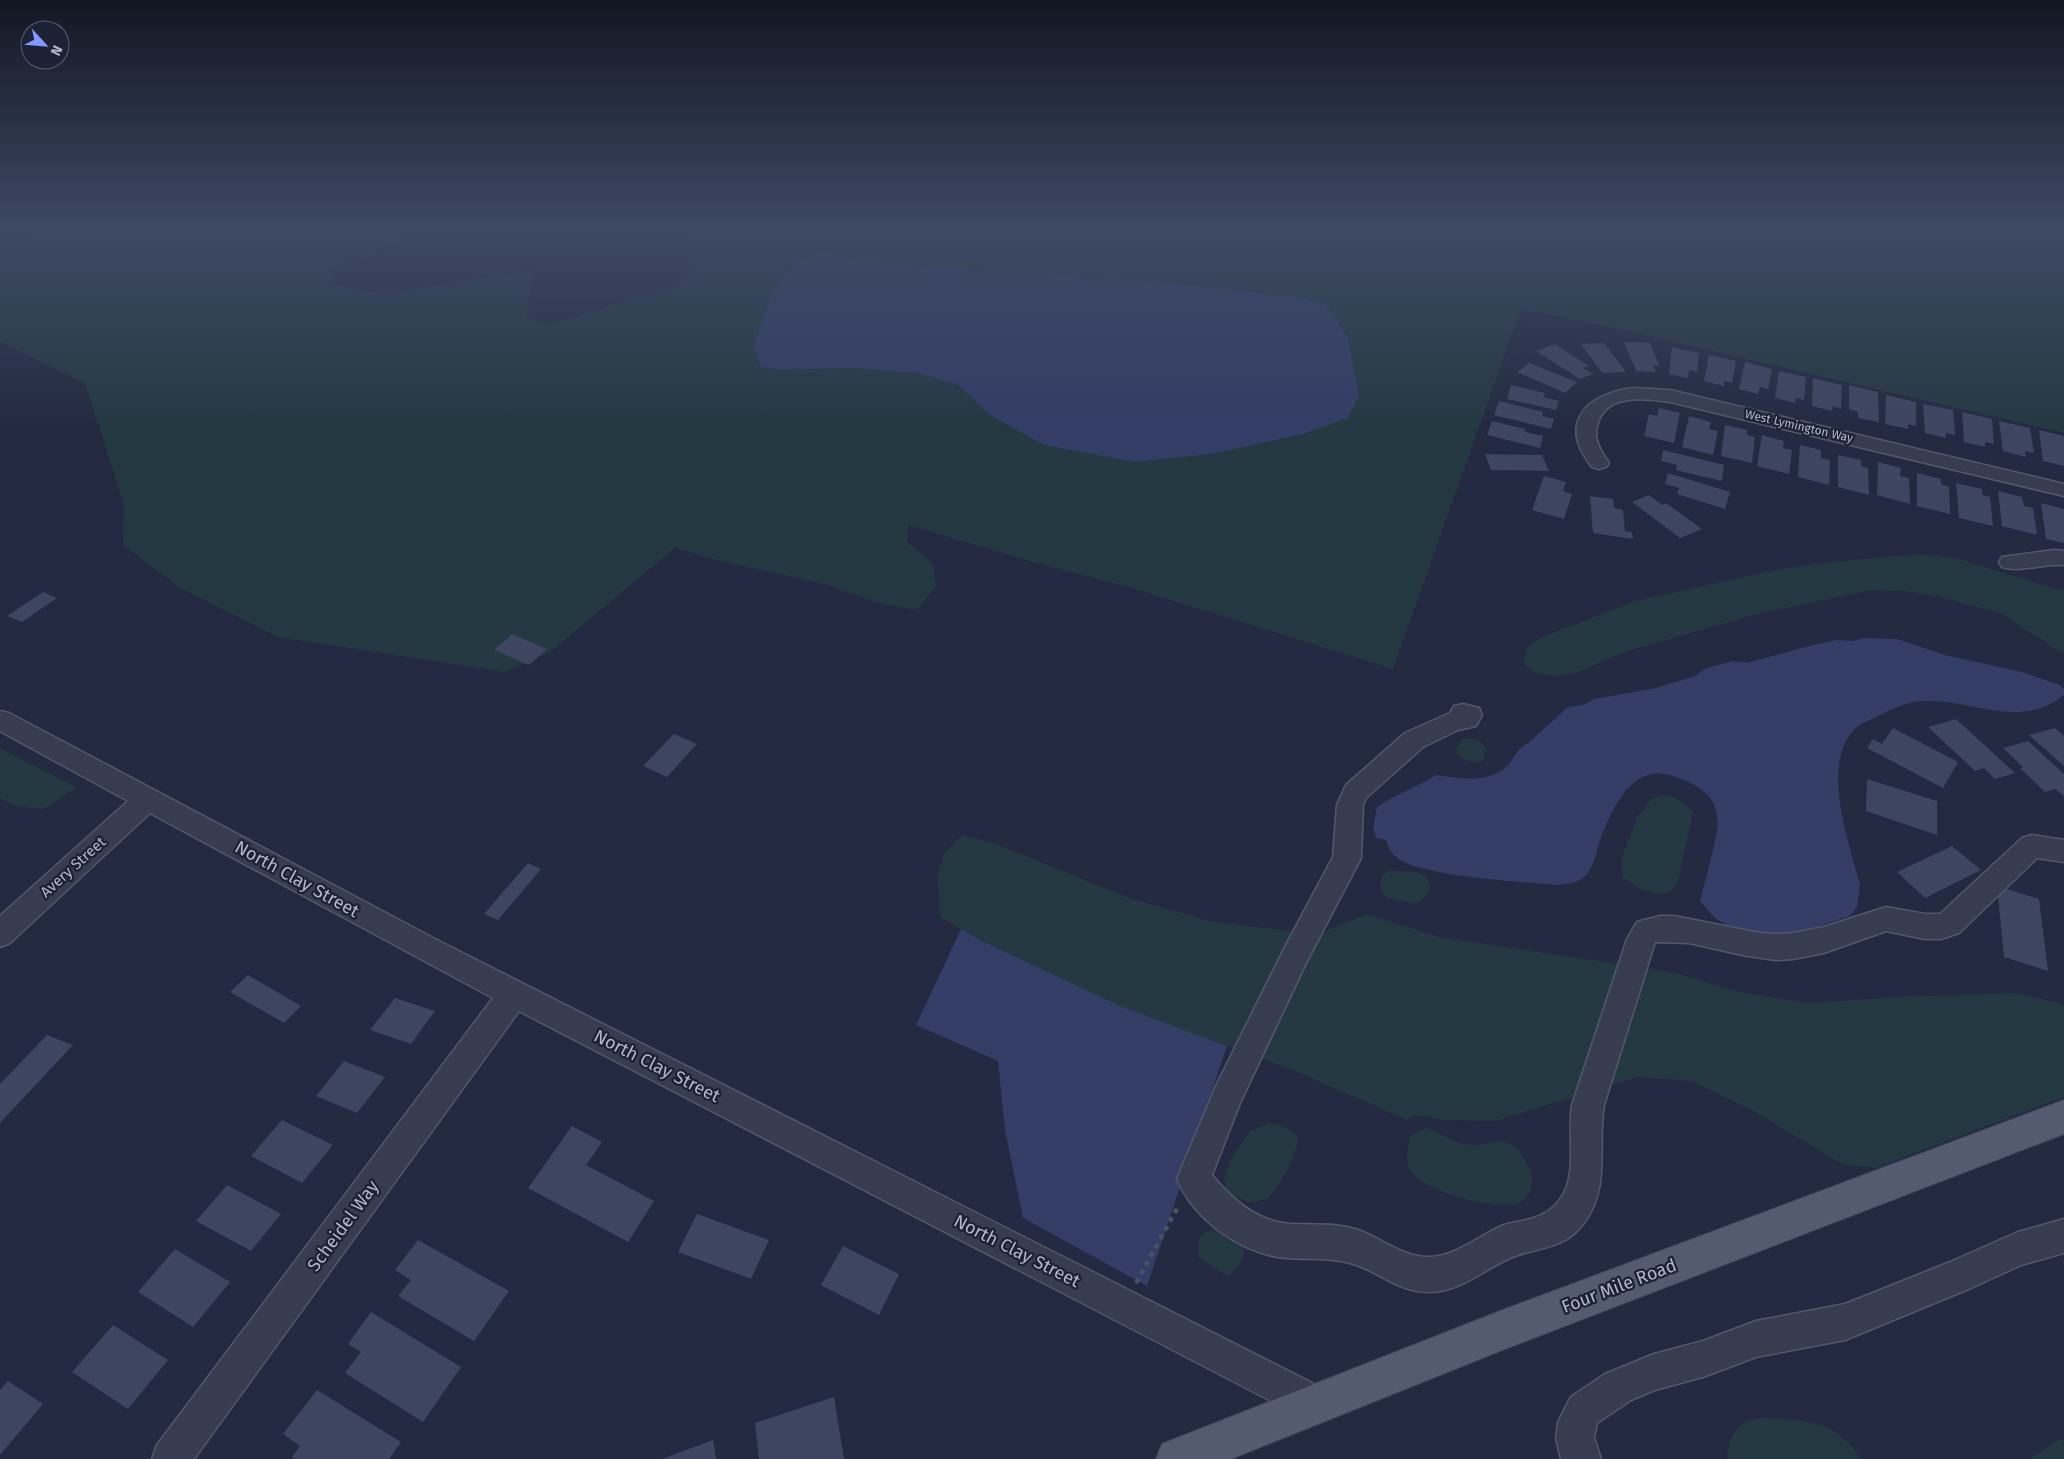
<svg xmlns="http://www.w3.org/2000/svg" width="2064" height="1459" viewBox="0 0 2064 1459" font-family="'Fira Sans',sans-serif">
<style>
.green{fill:#243841;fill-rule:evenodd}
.water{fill:#333d66}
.building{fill:#3e4560}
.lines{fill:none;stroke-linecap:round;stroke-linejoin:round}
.minor-casing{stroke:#52576b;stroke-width:3}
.major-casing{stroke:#404559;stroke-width:2}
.path{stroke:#42555e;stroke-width:4.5;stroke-dasharray:5 5;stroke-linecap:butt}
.minor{fill:#373c50;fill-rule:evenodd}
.major{fill:#545a70;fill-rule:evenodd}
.labels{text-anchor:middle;stroke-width:4.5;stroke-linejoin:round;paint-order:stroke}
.far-street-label{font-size:12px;fill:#b3b7cb;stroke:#1c2135}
.street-label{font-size:15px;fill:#b3b7cb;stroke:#1c2135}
.near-street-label{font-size:18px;fill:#b3b7cb;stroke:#1c2135}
</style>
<rect width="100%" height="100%" fill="#222940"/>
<path class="green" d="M 86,228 L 425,228 L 334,269 L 330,282 L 355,291 L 394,293 L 533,270 L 527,318 L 546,324 L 578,317 L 620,303 L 667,291 L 694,275 L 688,259 L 691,239 L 707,228 L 2064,228 L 2064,433 L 1606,326 L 1521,309 L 1393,669 L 1122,585 L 1036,563 L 908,525 L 907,541 L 933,565 L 936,586 L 917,610 L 878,603 L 824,584 L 720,561 L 675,548 L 550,652 L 504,672 L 278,637 L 179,587 L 123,545 L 124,505 L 85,383 L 0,341 L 0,256 L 46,236 ZM 824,251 L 863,261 L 956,268 L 1087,275 L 1291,296 L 1326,304 L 1348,338 L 1303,433 L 1212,454 L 1135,462 L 990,415 L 958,385 L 917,373 L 852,368 L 780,370 L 761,367 Z
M 1920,554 L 1959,559 L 2047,586 L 2064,590 L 2064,653 L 2050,646 L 2039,637 L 2025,630 L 2004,614 L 1936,596 L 1904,591 L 1871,590 L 1758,614 L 1694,632 L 1625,652 L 1573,674 L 1554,676 L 1535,673 L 1524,664 C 1524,649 1529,645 1542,637 L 1635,601 L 1712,584 L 1781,569 L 1831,562 Z
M 1472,738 L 1479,740 L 1487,750 L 1482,762 C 1470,764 1459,760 1456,748 L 1462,739 Z
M 0,748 L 77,787 L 44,809 L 15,806 L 0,798 Z
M 1669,795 L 1680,800 L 1693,812 L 1678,881 C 1667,906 1637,889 1622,877 L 1621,859 L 1638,816 L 1652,798 Z
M 962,835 L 996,844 L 1129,898 L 1214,922 L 1318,934 L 1367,914 L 1439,937 L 1672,972 L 1739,992 L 1808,1003 L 1897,997 L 2016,993 L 2064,1004 L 2064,1097 L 1876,1168 L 1842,1164 L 1755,1112 L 1691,1081 L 1638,1077 L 1495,1121 L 1441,1120 L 1427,1116 L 1417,1115 L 1407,1120 L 1295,1071 L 1120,1007 L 980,940 L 940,917 L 937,874 L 945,852 Z
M 1389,870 L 1416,872 L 1427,877 L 1431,887 L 1426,896 L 1417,904 L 1387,898 L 1381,891 L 1381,877 Z
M 1269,1123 L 1288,1128 L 1298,1136 C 1297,1159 1281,1182 1268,1199 L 1250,1203 L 1227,1193 L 1224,1177 L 1232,1157 L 1250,1131 Z
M 1426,1128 C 1437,1131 1457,1143 1465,1144 C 1469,1144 1475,1145 1480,1145 C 1489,1144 1496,1139 1506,1142 C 1518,1147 1525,1158 1530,1170 C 1536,1181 1530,1201 1516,1204 C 1492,1209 1419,1192 1409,1167 C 1405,1157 1408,1143 1412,1134 Z
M 1213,1229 C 1244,1235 1257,1255 1227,1276 L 1199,1258 C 1196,1243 1198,1234 1213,1229 Z
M 1762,1418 C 1804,1419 1836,1420 1861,1459 L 1727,1459 C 1728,1437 1738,1419 1762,1418 Z
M 2059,1440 L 2064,1440 L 2064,1459 L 2029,1459 Z"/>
<path class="water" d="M 824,251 L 863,261 L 956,268 L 1087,275 L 1291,296 L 1326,304 L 1348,338 L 1359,396 L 1348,418 L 1303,434 L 1212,454 L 1135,462 L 1044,445 L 990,415 L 958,385 L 917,373 L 852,368 L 780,370 L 761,367 L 754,347 L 771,295 L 796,262 Z
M 1864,638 L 1897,639 L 1945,655 L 2022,672 L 2060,685 L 2064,689 L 2064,695 C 2020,731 1970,698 1921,701 C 1905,702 1886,712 1872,719 C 1868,721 1862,723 1858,726 C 1818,761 1849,841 1860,885 L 1857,907 L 1850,916 L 1802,932 L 1781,936 L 1748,931 L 1725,924 L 1715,918 L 1700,901 C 1706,878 1712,855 1717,831 C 1719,820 1716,803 1708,795 C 1696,784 1680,777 1664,774 C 1628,768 1609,816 1599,843 C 1596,853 1594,867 1586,875 C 1579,883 1569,884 1559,885 C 1525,882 1417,877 1395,856 C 1390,852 1388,846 1386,840 L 1376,838 L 1373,827 L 1377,807 C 1397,793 1416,788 1436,775 C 1457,778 1488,784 1506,767 C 1514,760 1516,748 1527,744 L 1567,708 L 1585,704 L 1594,699 L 1656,688 L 1695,676 L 1706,668 L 1733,661 L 1747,663 L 1813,645 L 1837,640 L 1852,641 Z
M 961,929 L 980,940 L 1120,1006 L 1227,1046 L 1147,1286 L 1023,1218 L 1005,1130 L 998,1061 L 916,1025 Z"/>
<path class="building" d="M 1624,342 L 1650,343 L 1659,365 L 1653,365 L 1656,372 L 1636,371 Z
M 1604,343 L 1626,372 L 1602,373 L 1581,344 Z
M 1555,344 L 1589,366 L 1583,368 L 1593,374 L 1580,379 L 1536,351 Z
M 1672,347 L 1699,353 L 1697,372 L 1689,370 L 1688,378 L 1669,374 Z
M 1709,355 L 1736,361 L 1732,383 L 1724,381 L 1724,386 L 1704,381 Z
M 1745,362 L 1772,369 L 1768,389 L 1760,387 L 1758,394 L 1739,389 Z
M 1529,363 L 1577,382 L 1565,393 L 1517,372 Z
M 1779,371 L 1806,377 L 1804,400 L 1796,398 L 1795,403 L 1775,398 Z
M 1813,378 L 1842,385 L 1841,409 L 1833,406 L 1832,411 L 1812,406 Z
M 1511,385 L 1545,393 L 1544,397 L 1559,401 L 1556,410 L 1507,399 Z
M 1849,385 L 1878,392 L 1879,422 L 1858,418 L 1858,412 L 1849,409 Z
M 1886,395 L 1916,402 L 1916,426 L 1908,424 L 1908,429 L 1885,424 Z
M 1499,401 L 1543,412 L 1542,416 L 1554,419 L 1551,429 L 1494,415 Z
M 1923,404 L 1953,410 L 1955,435 L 1946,433 L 1946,438 L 1925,433 Z
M 1659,408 L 1680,413 L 1674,443 L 1644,436 L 1649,414 L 1657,416 Z
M 1962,412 L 1992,419 L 1994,444 L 1985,442 L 1985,447 L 1964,442 Z
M 1689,416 L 1711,422 L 1709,429 L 1718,431 L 1713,455 L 1682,447 Z
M 1492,421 L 1525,429 L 1525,432 L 1543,436 L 1540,448 L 1487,435 Z
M 1999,421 L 2030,428 L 2034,453 L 2025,451 L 2026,457 L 2003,451 Z
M 1725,425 L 1747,430 L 1747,435 L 1755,437 L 1752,463 L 1721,456 Z
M 2039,430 L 2064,436 L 2064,466 L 2043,461 Z
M 1762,435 L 1784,441 L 1783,448 L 1792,450 L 1789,474 L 1757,466 Z
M 1800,445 L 1821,450 L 1821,458 L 1830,460 L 1829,485 L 1798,477 Z
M 1663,450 L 1724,465 L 1722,481 L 1676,470 L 1677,465 L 1661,461 Z
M 1485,454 L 1542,455 L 1549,471 L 1491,470 Z
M 1838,455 L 1861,460 L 1861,466 L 1868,468 L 1869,495 L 1838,487 Z
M 1878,462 L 1901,468 L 1900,476 L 1909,478 L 1910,504 L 1877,495 Z
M 1668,473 L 1730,492 L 1725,509 L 1677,494 L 1679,488 L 1665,484 Z
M 1917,473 L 1941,479 L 1941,484 L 1949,487 L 1950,514 L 1917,506 Z
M 1544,476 L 1566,482 L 1563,491 L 1572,494 L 1564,519 L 1532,510 Z
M 1956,483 L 1982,489 L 1982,495 L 1990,497 L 1993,526 L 1959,518 Z
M 1998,491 L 2022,497 L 2024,506 L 2033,508 L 2037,535 L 2002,526 Z
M 1649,495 L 1662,505 L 1666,503 L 1702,529 L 1680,538 L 1632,502 Z
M 1590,496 L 1613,499 L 1614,508 L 1623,510 L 1625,531 L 1632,532 L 1633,539 L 1593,533 Z
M 2041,503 L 2064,509 L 2064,543 L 2046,539 Z
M 43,592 L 57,598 L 22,622 L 7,616 Z
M 512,634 L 547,649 L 529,665 L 494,650 Z
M 1956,719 L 2015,773 L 1995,779 L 1984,768 L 1975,771 L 1928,727 Z
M 1893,728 L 1958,762 L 1943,788 L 1867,748 L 1873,739 L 1882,744 Z
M 2055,728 L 2064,736 L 2064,766 L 2029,735 Z
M 674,734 L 697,744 L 667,777 L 643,766 Z
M 2028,741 L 2064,774 L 2064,796 L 2055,789 L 2045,792 L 2020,768 L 2023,767 L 2003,748 Z
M 1867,779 L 1937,801 L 1937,835 L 1866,811 Z
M 1952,846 L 1981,870 L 1925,898 L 1897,872 Z
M 528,863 L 541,869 L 498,920 L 484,914 Z
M 1997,886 L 2039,899 L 2048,971 L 2004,957 Z
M 248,975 L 301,1006 L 284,1023 L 230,992 Z
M 395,998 L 435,1011 L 411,1044 L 370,1030 Z
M 47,1035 L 73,1045 L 0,1123 L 0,1084 Z
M 344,1061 L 385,1077 L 357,1113 L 316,1096 Z
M 282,1120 L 333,1145 L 302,1183 L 251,1156 Z
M 572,1126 L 602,1142 L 586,1165 L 654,1201 L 628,1242 L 528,1188 Z
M 227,1185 L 281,1214 L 251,1251 L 196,1221 Z
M 697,1214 L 769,1240 L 751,1279 L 678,1252 Z
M 418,1240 L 509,1291 L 474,1341 L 398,1296 L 411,1280 L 395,1270 Z
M 843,1246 L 899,1274 L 879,1315 L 821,1285 Z
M 175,1249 L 230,1282 L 193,1327 L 138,1292 Z
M 371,1312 L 461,1367 L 423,1422 L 345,1373 L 361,1352 L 348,1344 Z
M 113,1325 L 168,1360 L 128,1409 L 72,1372 Z
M 8,1381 L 43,1404 L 0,1455 L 0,1390 Z
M 317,1390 L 401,1442 L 389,1459 L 295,1459 L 292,1457 L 300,1446 L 283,1434 Z
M 834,1397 L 844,1459 L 759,1459 L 755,1423 Z
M 713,1440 L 716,1459 L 662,1459 Z"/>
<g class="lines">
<g class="minor-casing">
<path id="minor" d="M 1633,388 L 1670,390 L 2064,484 L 2064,496 L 1670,402 C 1647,399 1610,393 1599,420 C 1592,437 1599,449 1609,463 L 1606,467 L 1599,469 L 1592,467 C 1557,423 1586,394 1633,388 Z
M 2055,550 L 2064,551 L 2064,565 C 2044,563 2022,573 2002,567 L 1999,562 L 2002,557 Z
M 1463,704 L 1479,708 L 1482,715 L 1476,726 L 1458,730 L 1423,747 L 1366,798 L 1363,805 L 1361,858 L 1306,963 L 1240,1103 L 1212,1175 C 1233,1201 1259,1223 1294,1224 C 1316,1225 1337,1223 1358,1230 C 1381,1238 1403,1257 1428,1257 C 1456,1257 1479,1235 1504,1225 C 1516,1221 1529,1221 1541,1215 C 1548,1212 1556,1205 1561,1198 C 1578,1175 1567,1133 1572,1105 L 1627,939 L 1637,922 L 1660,916 L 1674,916 L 1760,933 L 1776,934 L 1793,933 L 1824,927 L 1886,907 L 1925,914 L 1940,914 L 2022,838 L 2032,835 L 2064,840 L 2064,862 L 2037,858 L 1959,933 L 1941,939 L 1925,939 L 1886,931 L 1824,953 L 1793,959 L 1776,960 L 1747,956 L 1689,943 L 1655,942 L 1604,1105 C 1597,1145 1611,1187 1584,1223 C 1563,1251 1538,1246 1510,1258 C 1483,1270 1459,1293 1427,1292 C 1398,1292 1377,1270 1350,1263 C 1329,1257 1308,1260 1286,1258 C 1242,1254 1194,1220 1177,1179 L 1216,1086 L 1286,945 L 1333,857 L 1337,805 L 1346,785 L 1405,733 L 1450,713 L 1454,706 Z
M 0,711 L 9,713 L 435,939 L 1330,1392 L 1336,1405 L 1330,1418 L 1317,1424 L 1304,1418 L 519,1011 L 194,1459 L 152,1459 L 157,1445 L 493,998 L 150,813 L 10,943 L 0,947 L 0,916 L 128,801 L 0,731 Z
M 2064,1219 L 2064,1253 L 2021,1265 L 1971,1288 L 1845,1340 L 1756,1357 L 1703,1377 L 1655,1390 L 1631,1400 L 1597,1423 L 1594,1438 L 1601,1459 L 1561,1459 L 1556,1438 L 1558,1423 L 1564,1410 L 1571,1397 L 1605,1374 L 1654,1354 L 1703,1341 L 1756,1321 L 1845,1304 L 1950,1262 L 2018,1232 Z"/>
</g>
<g class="major-casing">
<path id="major" d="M 2064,1100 L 2064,1134 L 1500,1351 L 1231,1459 L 1156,1459 L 1162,1444 L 1177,1438 L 1500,1311 Z"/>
</g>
<path class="path" d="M 1136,1283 L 1179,1205"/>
<use href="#minor" class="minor"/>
<use href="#major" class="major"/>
</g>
<linearGradient id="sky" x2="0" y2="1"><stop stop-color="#131723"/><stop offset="0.53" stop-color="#3e4964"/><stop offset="1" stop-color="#3e4964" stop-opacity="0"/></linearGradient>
<rect width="2064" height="432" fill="url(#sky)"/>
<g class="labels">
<g class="far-street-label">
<text transform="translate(1799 426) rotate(13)" y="4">West Lymington Way</text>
</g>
<g class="street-label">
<text transform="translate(73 867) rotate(-42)" y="5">Avery Street</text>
</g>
<g class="near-street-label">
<text transform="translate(297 879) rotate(29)" y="6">North Clay Street</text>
<text transform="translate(657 1066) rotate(27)" y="6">North Clay Street</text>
<text transform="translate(343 1226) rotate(-54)" y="6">Scheidel Way</text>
<text transform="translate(1017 1251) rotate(27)" y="6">North Clay Street</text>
<text transform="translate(1619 1286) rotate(-21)" y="6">Four Mile Road</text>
</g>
</g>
<g transform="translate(45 45) rotate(116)"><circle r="24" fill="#1c2135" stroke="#585d71"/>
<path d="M0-4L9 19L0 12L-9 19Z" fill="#8399ff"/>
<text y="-8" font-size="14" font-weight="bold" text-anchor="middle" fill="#b3b7cb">N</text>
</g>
</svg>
